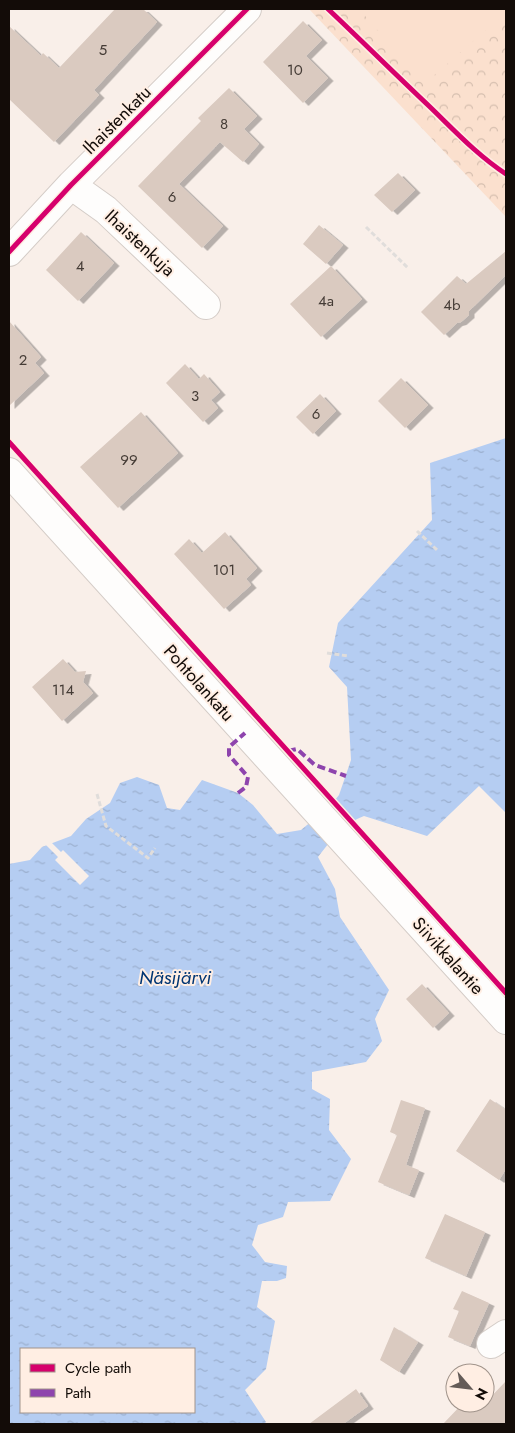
<svg xmlns="http://www.w3.org/2000/svg" width="515" height="1433" viewBox="0 0 515 1433" font-family="Jost,sans-serif">
<style>
.park{fill:url(#park-crowns)}
.pitch{fill:#fbe0ce}
.water{fill:url(#water-ripples);fill-rule:evenodd}
.pier{fill:#f9efe9}
.building{fill:#dacac0;filter:url(#shadow)}
.lines{fill:none;stroke-linecap:round;stroke-linejoin:round}
.street-casing{stroke:#d4ccc7;stroke-width:30}
.secondary-casing{stroke:#d4ccc7;stroke-width:30}
.path{stroke:#e0dddb;stroke-width:3;stroke-dasharray:5 2.5;stroke-linecap:butt}
.street{stroke:#fefdfc;stroke-width:28}
.secondary{stroke:#fefdfc;stroke-width:28}
.quiet{stroke:#8e44ad;stroke-width:4;stroke-dasharray:8 4;stroke-linecap:butt}
.cycleway-casing{stroke:#ffeee3;stroke-width:8}
.cycleway{stroke:#d6006c;stroke-width:5}
.labels{text-anchor:middle;stroke-width:4;stroke-linejoin:round;paint-order:stroke}
.number-label{font-size:15px;fill:#453c36}
.street-label{font-size:18px;fill:#130c08;stroke:#ffeee3}
.water-label{font-size:19px;font-style:italic;fill:#003573;stroke:#ffeee3}
</style>
<defs>
<pattern id="park-crowns" width="20" height="18" patternUnits="userSpaceOnUse" patternTransform="scale(1.25)"><rect width="20" height="18" fill="#fbe0ce"/><path d="M2 6a3 3 0 1 1 6 0M12 15a3 3 0 1 1 6 0" fill="none" stroke="#d6bfaf"/></pattern>
<pattern id="water-ripples" width="26" height="14" patternUnits="userSpaceOnUse" patternTransform="scale(1.25)"><rect width="26" height="14" fill="#b5cdf2"/><path d="M2 4q2-2 4 0t4 0M15 11q2-2 4 0t4 0" fill="none" stroke="#9bafce"/></pattern>
<filter id="shadow"><feDropShadow dx="5.5" dy="3" stdDeviation="0" flood-color="#0004"/></filter>
</defs>
<rect width="100%" height="100%" fill="#f9efe9"/>
<path class="park" d="M 309,9 L 506,9 L 506,217 Z"/>
<path class="pitch" d="M 361,9 L 506,9 L 506,13 L 424,84 L 360,10 Z"/>
<path class="water" d="M 506,438 L 506,813 L 479,786 L 427,836 L 364,816 C 345,823 330,841 318,857 L 335,889 L 340,917 L 389,990 L 375,1019 L 382,1041 L 366,1062 L 312,1072 L 312,1089 L 330,1099 L 329,1130 L 351,1159 L 330,1201 L 288,1202 L 283,1217 L 258,1225 L 252,1245 L 265,1262 L 287,1266 L 286,1278 L 277,1281 L 262,1281 L 257,1307 L 275,1321 L 266,1369 L 245,1390 L 266,1422 L 264,1424 L 9,1424 L 9,864 L 30,860 L 42,847 L 71,836 L 86,819 L 110,803 L 120,783 L 137,777 L 159,785 L 167,808 L 180,810 L 202,780 L 238,793 L 253,805 L 277,834 L 301,830 L 331,805 L 339,795 L 351,760 L 347,687 L 329,667 L 338,623 L 432,520 L 430,463 ZM 21,1349 L 194,1349 L 194,1412 L 21,1412 Z"/>
<path class="pier" d="M 50,841 L 61,852 L 63,850 L 89,876 L 80,885 L 55,860 L 58,857 L 45,844 Z"/>
<path class="building" d="M 115,9 L 143,9 L 157,22 L 94,90 L 99,95 L 54,142 L 9,99 L 9,26 L 41,56 L 43,53 L 59,68 Z
M 303,21 L 322,40 L 306,56 L 328,78 L 303,103 L 263,62 Z
M 229,88 L 257,116 L 244,129 L 259,144 L 243,162 L 220,142 L 179,184 L 223,226 L 202,248 L 138,186 L 201,121 L 198,118 Z
M 398,173 L 415,190 L 392,212 L 374,195 Z
M 319,225 L 343,245 L 326,264 L 303,244 Z
M 81,232 L 114,263 L 78,301 L 46,270 Z
M 506,251 L 506,275 L 469,311 L 469,315 L 461,322 L 457,323 L 444,335 L 421,312 L 457,276 L 466,284 Z
M 331,266 L 362,299 L 321,337 L 290,304 Z
M 9,321 L 41,357 L 35,363 L 44,373 L 9,406 Z
M 185,364 L 199,379 L 204,374 L 220,392 L 211,400 L 218,408 L 203,422 L 166,383 Z
M 401,378 L 428,405 L 405,428 L 378,401 Z
M 320,394 L 336,411 L 313,434 L 296,417 Z
M 141,412 L 178,453 L 118,508 L 80,467 Z
M 225,532 L 257,568 L 246,579 L 251,585 L 224,609 L 174,554 L 189,539 L 202,553 Z
M 63,659 L 75,672 L 86,671 L 83,682 L 93,693 L 62,721 L 32,687 Z
M 422,984 L 449,1013 L 433,1028 L 406,999 Z
M 490,1099 L 506,1110 L 506,1169 L 499,1180 L 456,1151 Z
M 401,1100 L 425,1108 L 406,1165 L 419,1170 L 409,1195 L 378,1182 L 397,1135 L 390,1132 Z
M 445,1214 L 485,1232 L 466,1276 L 425,1258 Z
M 462,1291 L 489,1303 L 470,1346 L 448,1337 L 459,1311 L 453,1309 Z
M 394,1327 L 418,1342 L 399,1372 L 380,1360 Z
M 506,1381 L 506,1424 L 443,1424 L 463,1403 L 485,1403 Z
M 356,1389 L 368,1406 L 343,1424 L 309,1424 Z"/>
<g class="lines">
<g class="street-casing">
<path id="street" d="M 71,185 L 106,210 L 206,305
M 9,252 L 71,185 L 247,9
M 491,1344 L 506,1334"/>
</g>
<g class="secondary-casing">
<path id="secondary" d="M 9,472 L 506,1020"/>
</g>
<path class="path" d="M 366,227 L 408,268
M 417,531 L 437,550
M 327,653 L 348,656
M 97,794 L 106,826 L 148,858 L 155,848"/>
<use href="#street" class="street"/>
<use href="#secondary" class="secondary"/>
<path class="quiet" d="M 288,751 L 297,749 L 315,765 L 346,776
M 238,793 L 246,787 L 248,777 L 229,755 L 229,747 L 245,733"/>
<g class="cycleway-casing">
<path id="cycleway" d="M 328,9 C 362,41 395,74 429,106 C 454,130 477,155 506,174
M 9,252 L 71,185 L 247,9
M 9,442 L 506,993"/>
</g>
<use href="#cycleway" class="cycleway"/>
</g>
<g class="labels">
<g class="number-label">
<text x="103" y="55">5</text>
<text x="295" y="75">10</text>
<text x="224" y="129">8</text>
<text x="172" y="202">6</text>
<text x="80" y="271">4</text>
<text x="326" y="306">4a</text>
<text x="452" y="310">4b</text>
<text x="23" y="365">2</text>
<text x="195" y="401">3</text>
<text x="316" y="419">6</text>
<text x="129" y="465">99</text>
<text x="224" y="575">101</text>
<text x="63" y="695">114</text>
</g>
<g class="street-label">
<text transform="translate(117 120) rotate(-45)" y="6">Ihaistenkatu</text>
<text transform="translate(140 243) rotate(43)" y="6">Ihaistenkuja</text>
<text transform="translate(199 683) rotate(48)" y="6">Pohtolankatu</text>
<text transform="translate(448 956) rotate(48)" y="6">Siivikkalantie</text>
</g>
<g class="water-label">
<text x="175" y="984">Näsijärvi</text>
</g>
</g>
<rect width="515" height="1433" fill="none" stroke="#130c08" stroke-width="20"/>
<rect x="20" y="1348" width="175" height="65" fill="#ffeee3" stroke="#a1948b"/>
<rect x="30" y="1364" width="25" height="8" fill="#d6006c" stroke="#a1948b"/>
<text x="65" y="1373" font-size="15" fill="#130c08">Cycle path</text>
<rect x="30" y="1389" width="25" height="8" fill="#8e44ad" stroke="#a1948b"/>
<text x="65" y="1398" font-size="15" fill="#130c08">Path</text>
<g transform="translate(470 1388) rotate(118)"><circle r="24" fill="#ffeee3" stroke="#a1948b"/>
<path d="M0-4L9 19L0 12L-9 19Z" fill="#645b57"/>
<text y="-8" font-size="14" font-weight="bold" text-anchor="middle" fill="#130c08">N</text>
</g>
</svg>
